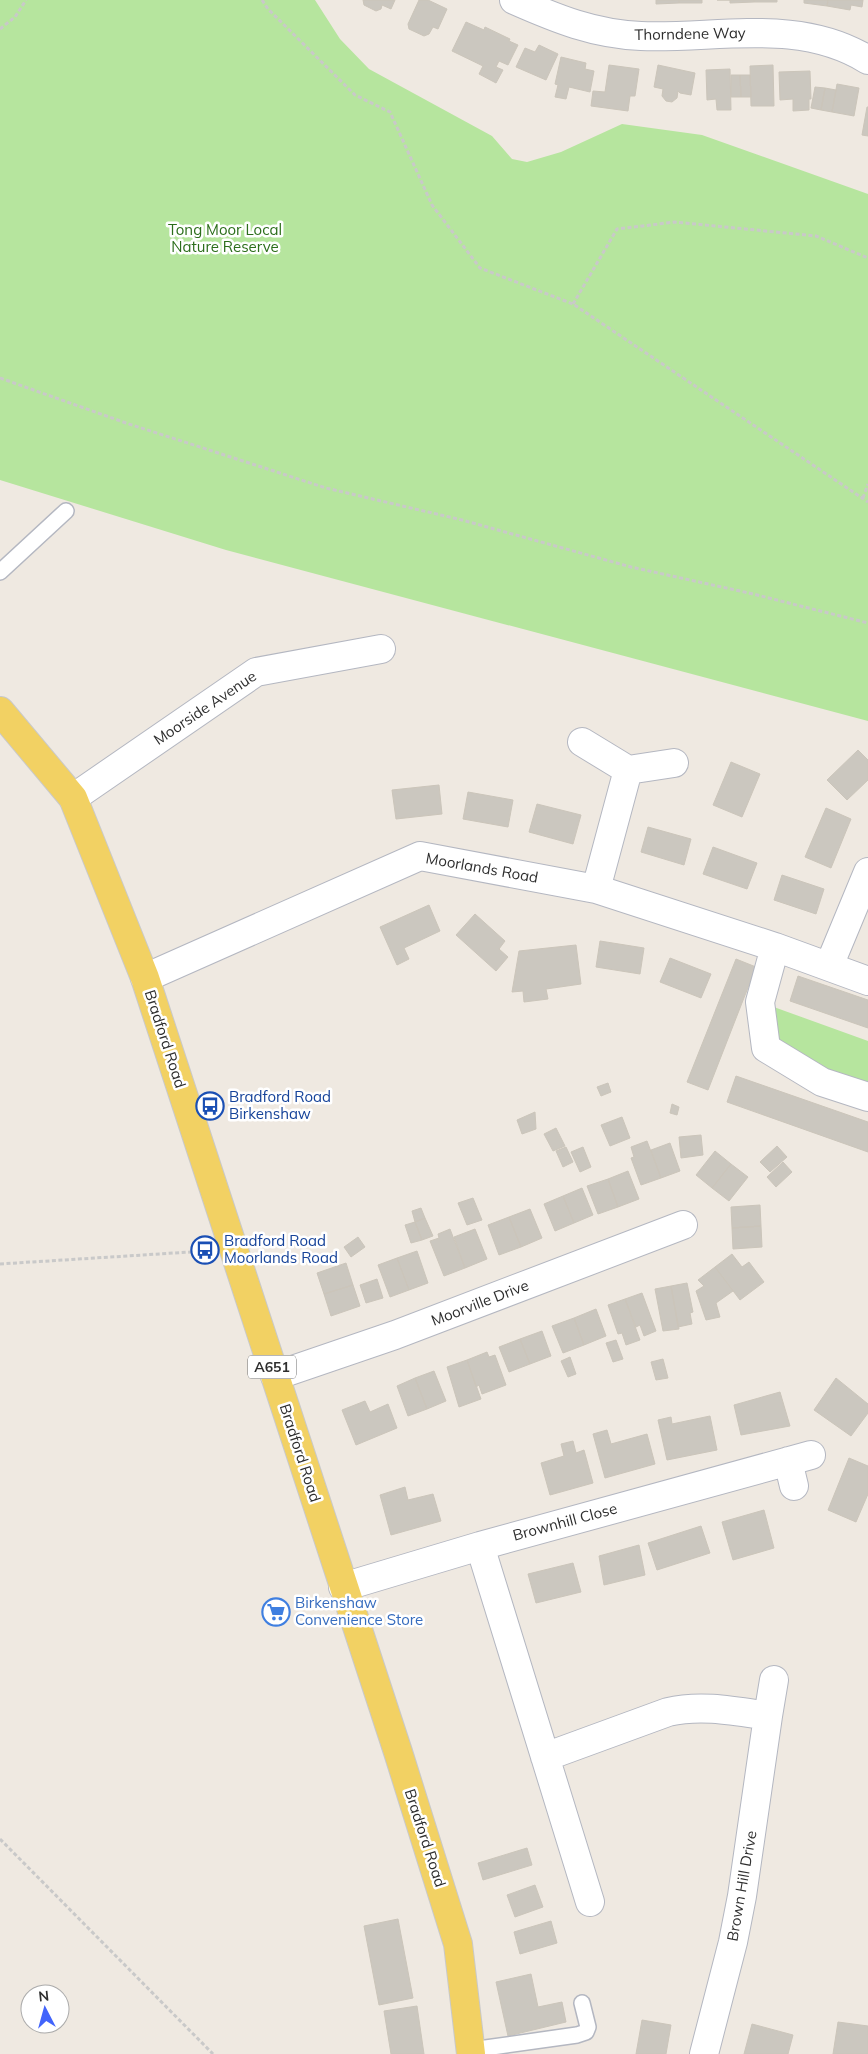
<svg xmlns="http://www.w3.org/2000/svg" width="868" height="2054" viewBox="0 0 868 2054" font-family="Mulish,sans-serif">
<style>
.green{fill:#b6e59e}
.building{fill:#cbc7bf;stroke:#cbc5ba}
.lines{fill:none;stroke-linecap:round;stroke-linejoin:round}
.lane-casing{stroke:#b4b7c1;stroke-width:18}
.street-casing{stroke:#b4b7c1;stroke-width:30}
.primary-casing{stroke:#c9c9c9;stroke-width:30}
.path{stroke:#c9c9c9;stroke-width:3;stroke-dasharray:4 2.5;stroke-linecap:butt}
.lane{stroke:#fff;stroke-width:15}
.street{stroke:#fff;stroke-width:28}
.primary{stroke:#f2d163;stroke-width:28}
.labels{text-anchor:middle;stroke-width:5;stroke-linejoin:round;paint-order:stroke}
.shield{fill:#fff;stroke:#6d6d6d;stroke-width:1}
.shield-label{font-size:14px;font-weight:bold;fill:#2e2e2e}
.street-label{font-size:15px;fill:#2e2e2e;stroke:#fff}
.park-label{font-size:15px;fill:#2c6e1b;stroke:#fff}
.transit-label{font-size:15px;fill:#164399;stroke:#fff;text-anchor:start}
.shop-label{font-size:15px;fill:#366cbe;stroke:#fff;text-anchor:start}
</style>
<rect width="100%" height="100%" fill="#efe9e1"/>
<path class="green" d="M 0,0 L 315,0 L 340,39 L 369,69 L 492,136 L 512,159 L 527,162 L 561,152 L 622,124 L 702,135 L 868,194 L 868,721 L 226,550 L 0,480 Z
M 760,1002 L 868,1041 L 868,1097 L 766,1048 Z"/>
<path class="building" d="M 363,0 L 395,0 L 391,9 L 382,5 L 381,9 L 376,11 L 364,5 Z
M 419,0 L 428,0 L 447,9 L 438,29 L 433,27 L 429,34 L 424,36 L 409,29 L 408,24 Z
M 656,0 L 679,0 L 679,3 L 656,4 Z
M 679,0 L 702,0 L 702,3 L 679,3 Z
M 717,0 L 754,0 L 754,2 L 730,3 L 730,0 Z
M 754,0 L 777,0 L 777,2 L 754,2 Z
M 804,0 L 828,0 L 827,6 L 804,3 Z
M 828,0 L 863,0 L 862,7 L 851,5 L 850,10 L 827,6 Z
M 466,22 L 484,30 L 485,27 L 510,39 L 509,41 L 518,45 L 508,65 L 499,61 L 496,67 L 503,70 L 496,83 L 479,74 L 483,66 L 452,51 Z
M 539,45 L 558,54 L 546,80 L 516,67 L 525,48 L 535,52 Z
M 561,57 L 586,63 L 585,69 L 594,71 L 590,92 L 569,87 L 566,99 L 555,97 L 558,85 L 555,84 Z
M 609,65 L 639,69 L 635,96 L 630,96 L 628,111 L 591,106 L 593,91 L 605,92 Z
M 658,65 L 695,73 L 691,95 L 680,93 L 678,91 L 677,98 L 672,102 L 666,101 L 662,96 L 663,89 L 654,87 Z
M 773,65 L 774,106 L 751,106 L 750,66 Z
M 730,69 L 731,110 L 717,110 L 716,99 L 707,100 L 706,70 Z
M 810,71 L 811,99 L 809,99 L 809,110 L 793,111 L 793,99 L 780,100 L 779,72 Z
M 731,75 L 740,75 L 741,97 L 731,97 Z
M 740,75 L 750,75 L 751,97 L 741,97 Z
M 837,84 L 859,88 L 854,116 L 832,112 Z
M 815,87 L 825,88 L 821,110 L 811,108 Z
M 825,88 L 836,90 L 832,112 L 821,110 Z
M 867,107 L 868,107 L 868,136 L 862,135 Z
M 858,750 L 868,760 L 868,780 L 847,800 L 827,780 Z
M 731,762 L 760,774 L 742,817 L 713,805 Z
M 439,785 L 442,814 L 396,819 L 392,790 Z
M 468,792 L 513,800 L 508,827 L 463,819 Z
M 537,804 L 581,815 L 573,844 L 529,832 Z
M 826,808 L 851,819 L 831,868 L 805,857 Z
M 648,827 L 691,839 L 684,865 L 641,852 Z
M 713,847 L 757,863 L 747,889 L 703,874 Z
M 782,875 L 824,889 L 816,914 L 774,900 Z
M 429,905 L 440,931 L 404,948 L 409,959 L 397,965 L 380,927 Z
M 475,914 L 505,941 L 499,949 L 508,957 L 496,971 L 456,935 Z
M 600,941 L 644,948 L 640,974 L 596,967 Z
M 576,945 L 581,984 L 546,989 L 548,999 L 524,1002 L 523,991 L 512,992 L 519,951 Z
M 670,958 L 711,974 L 701,998 L 660,982 Z
M 736,959 L 756,967 L 708,1090 L 687,1082 Z
M 798,976 L 868,1000 L 868,1028 L 790,1001 Z
M 736,1076 L 868,1122 L 868,1152 L 727,1102 Z
M 608,1083 L 611,1092 L 601,1096 L 597,1087 Z
M 672,1104 L 679,1107 L 677,1115 L 670,1113 Z
M 535,1112 L 536,1129 L 522,1134 L 517,1120 Z
M 622,1117 L 630,1138 L 610,1146 L 601,1125 Z
M 556,1128 L 565,1146 L 553,1151 L 544,1134 Z
M 701,1135 L 703,1155 L 681,1158 L 679,1137 Z
M 647,1141 L 661,1178 L 641,1185 L 631,1158 L 634,1157 L 631,1147 Z
M 670,1143 L 680,1171 L 661,1178 L 651,1150 Z
M 777,1146 L 787,1157 L 770,1172 L 760,1162 Z
M 566,1147 L 573,1162 L 563,1167 L 556,1151 Z
M 583,1147 L 591,1167 L 580,1172 L 571,1152 Z
M 715,1151 L 731,1164 L 712,1188 L 696,1175 Z
M 783,1162 L 792,1172 L 776,1187 L 767,1177 Z
M 731,1164 L 748,1177 L 729,1201 L 712,1188 Z
M 628,1171 L 639,1199 L 618,1207 L 608,1179 Z
M 608,1179 L 618,1207 L 598,1214 L 587,1186 Z
M 582,1188 L 593,1215 L 574,1223 L 563,1196 Z
M 563,1196 L 574,1223 L 555,1231 L 544,1204 Z
M 473,1198 L 482,1220 L 467,1225 L 458,1203 Z
M 760,1205 L 761,1226 L 732,1228 L 731,1207 Z
M 421,1208 L 425,1218 L 415,1222 L 412,1211 Z
M 530,1209 L 542,1238 L 521,1247 L 509,1217 Z
M 509,1217 L 521,1247 L 499,1255 L 488,1225 Z
M 425,1218 L 433,1236 L 422,1240 L 415,1222 Z
M 415,1222 L 422,1240 L 411,1243 L 405,1225 Z
M 761,1226 L 762,1247 L 733,1249 L 732,1228 Z
M 450,1229 L 465,1268 L 444,1276 L 430,1241 L 439,1238 L 438,1234 Z
M 475,1229 L 487,1259 L 465,1268 L 454,1237 Z
M 358,1237 L 365,1247 L 351,1257 L 344,1247 Z
M 417,1251 L 428,1283 L 409,1290 L 397,1258 Z
M 732,1254 L 742,1267 L 749,1262 L 764,1282 L 740,1300 L 715,1267 Z
M 397,1258 L 409,1290 L 390,1297 L 378,1265 Z
M 346,1263 L 353,1285 L 324,1294 L 317,1273 Z
M 715,1267 L 733,1291 L 716,1303 L 720,1317 L 706,1320 L 696,1291 L 704,1286 L 698,1280 Z
M 377,1279 L 383,1298 L 366,1303 L 360,1285 Z
M 687,1283 L 693,1312 L 690,1313 L 692,1324 L 678,1327 L 671,1286 Z
M 353,1285 L 360,1306 L 331,1316 L 324,1294 Z
M 671,1286 L 679,1329 L 663,1331 L 655,1289 Z
M 642,1293 L 656,1331 L 644,1336 L 640,1325 L 636,1327 L 625,1299 Z
M 625,1299 L 640,1340 L 626,1345 L 622,1333 L 618,1334 L 608,1305 Z
M 596,1309 L 606,1336 L 584,1345 L 574,1318 Z
M 574,1318 L 584,1345 L 563,1353 L 552,1326 Z
M 542,1331 L 551,1356 L 530,1364 L 520,1339 Z
M 520,1339 L 530,1364 L 509,1372 L 499,1347 Z
M 616,1340 L 623,1359 L 613,1362 L 606,1343 Z
M 487,1352 L 489,1357 L 495,1355 L 506,1385 L 482,1394 L 479,1385 L 476,1387 L 467,1360 Z
M 570,1357 L 576,1374 L 568,1377 L 561,1361 Z
M 663,1359 L 668,1378 L 656,1380 L 651,1362 Z
M 467,1360 L 481,1399 L 459,1407 L 447,1367 Z
M 434,1371 L 446,1401 L 427,1409 L 415,1378 Z
M 415,1378 L 427,1409 L 408,1416 L 397,1386 Z
M 836,1378 L 868,1404 L 868,1413 L 851,1436 L 814,1410 Z
M 780,1392 L 790,1426 L 741,1435 L 734,1405 Z
M 365,1401 L 370,1412 L 388,1404 L 397,1428 L 356,1445 L 342,1410 Z
M 710,1416 L 717,1450 L 667,1460 L 658,1420 L 671,1417 L 672,1424 Z
M 607,1430 L 611,1444 L 647,1434 L 655,1464 L 605,1478 L 593,1434 Z
M 573,1441 L 576,1453 L 584,1450 L 593,1483 L 550,1495 L 541,1463 L 564,1456 L 561,1444 Z
M 849,1458 L 868,1466 L 868,1494 L 856,1522 L 828,1510 Z
M 405,1487 L 408,1500 L 433,1494 L 441,1521 L 391,1535 L 380,1495 Z
M 764,1510 L 774,1548 L 733,1560 L 722,1522 Z
M 701,1526 L 710,1553 L 657,1570 L 648,1543 Z
M 639,1545 L 645,1575 L 604,1585 L 599,1556 Z
M 573,1563 L 581,1592 L 536,1603 L 528,1574 Z
M 527,1848 L 532,1865 L 483,1880 L 478,1863 Z
M 535,1885 L 543,1907 L 515,1917 L 507,1895 Z
M 398,1919 L 413,1998 L 379,2005 L 364,1926 Z
M 551,1921 L 557,1943 L 520,1954 L 514,1932 Z
M 531,1974 L 538,2007 L 562,2002 L 566,2022 L 508,2036 L 496,1982 Z
M 417,2006 L 424,2054 L 391,2054 L 384,2011 Z
M 642,2020 L 671,2025 L 666,2054 L 636,2054 Z
M 838,2022 L 868,2026 L 868,2054 L 833,2054 Z
M 752,2024 L 793,2035 L 788,2054 L 744,2054 Z"/>
<g class="lines">
<g class="lane-casing">
<path id="lane" d="M 0,572 L 66,511
M 471,2050 L 577,2035 L 586,2032 L 588,2027 L 582,2003"/>
</g>
<g class="street-casing">
<path id="street" d="M 514,0 C 557,19 594,34 641,36 C 717,39 799,17 868,60
M 582,742 L 628,770 L 596,889
M 628,770 L 674,763
M 73,798 L 256,672 L 381,649
M 775,947 L 760,1002 L 766,1048 L 822,1082 L 868,1097
M 829,966 L 868,872
M 145,978 L 420,856 L 596,889 L 775,947 L 868,981
M 275,1376 L 395,1335 L 683,1225
M 788,1461 L 794,1486
M 480,1546 L 590,1902
M 343,1587 L 480,1546 L 811,1455
M 768,1716 L 774,1680
M 545,1757 L 668,1712 C 701,1704 735,1711 768,1716 L 742,1896 L 733,1942 L 704,2054"/>
</g>
<g class="primary-casing">
<path id="primary" d="M 0,711 L 73,798 L 145,978 L 398,1752 L 458,1944 L 471,2054"/>
</g>
<path class="path" d="M 262,0 L 268,9 L 355,95 L 390,112 L 432,205 L 480,268 L 573,304 L 868,502
M 0,29 L 15,17 L 26,0
M 573,304 L 617,229 L 675,222 L 816,236 L 868,258
M 0,378 L 126,423 L 326,488 L 462,520 L 631,567 L 749,593 L 868,623
M 863,498 L 868,484
M 0,1264 L 206,1251
M 0,1839 L 213,2054"/>
<use href="#lane" class="lane"/>
<use href="#street" class="street"/>
<use href="#primary" class="primary"/>
</g>
<defs>
<g id="bus-ring" transform="scale(1.4375)"><circle r="9.5" fill="#fff" stroke="#1a4fb4" stroke-width="1.5"/><path d="M-5-6H5V4H4V6H2V4H-2V6H-4V4H-5ZM-3.5-4V0h7V-4ZM-3.5 1.2v1.5H-2V1.2ZM2 1.2v1.5H3.5V1.2Z" fill="#1a4fb4"/></g>
<g id="supermarket-ring" transform="scale(1.4375)"><circle r="9.5" fill="#fff" stroke="#3f7fe0" stroke-width="1.5"/><path d="M-6-5.5h2.5l.6 2H6L4.5 2H-2.5L-4.4-4H-6ZM-1.5 3.2a1.3 1.3 0 1 0 .1 0ZM3 3.2a1.3 1.3 0 1 0 .1 0Z" fill="#3f7fe0"/></g>
</defs>
<g fill-rule="evenodd">
<use href="#bus-ring" x="210" y="1106"/>
<use href="#bus-ring" x="205" y="1250"/>
<use href="#supermarket-ring" x="276" y="1612"/>
</g>
<g class="labels">
<rect class="shield" x="248" y="1355.5" width="48" height="23" rx="4"/>
<g class="shield-label">
<text x="272" y="1372">A651</text>
</g>
<g class="street-label">
<text transform="translate(690 34) rotate(-1)" y="5">Thorndene Way</text>
<text transform="translate(205 708) rotate(-34)" y="5">Moorside Avenue</text>
<text transform="translate(482 868) rotate(10)" y="5">Moorlands Road</text>
<text transform="translate(165 1039) rotate(72)" y="5">Bradford Road</text>
<text transform="translate(480 1303) rotate(-21)" y="5">Moorville Drive</text>
<text transform="translate(300 1453) rotate(72)" y="5">Bradford Road</text>
<text transform="translate(565 1522) rotate(-15)" y="5">Brownhill Close</text>
<text transform="translate(425 1838) rotate(72)" y="5">Bradford Road</text>
<text transform="translate(742 1886) rotate(-80)" y="5">Brown Hill Drive</text>
</g>
<g class="park-label">
<text x="225" y="235">Tong Moor Local<tspan x="225" dy="17">Nature Reserve</tspan></text>
</g>
<g class="transit-label">
<text x="229" y="1102">Bradford Road<tspan x="229" dy="17">Birkenshaw</tspan></text>
<text x="224" y="1246">Bradford Road<tspan x="224" dy="17">Moorlands Road</tspan></text>
</g>
<g class="shop-label">
<text x="295" y="1608">Birkenshaw<tspan x="295" dy="17">Convenience Store</tspan></text>
</g>
</g>
<g transform="translate(45 2009) rotate(354)"><circle r="24" fill="#ffffff" stroke="#ababab"/>
<path d="M0-4L9 19L0 12L-9 19Z" fill="#4264fb"/>
<text y="-8" font-size="14" font-weight="bold" text-anchor="middle" fill="#2e2e2e">N</text>
</g>
</svg>
